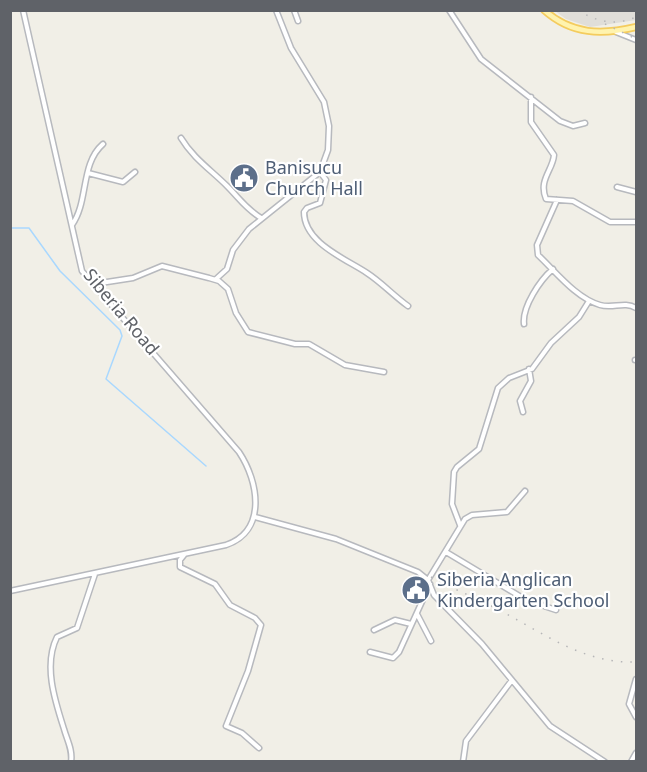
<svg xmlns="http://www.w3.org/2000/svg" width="647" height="772" viewBox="0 0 647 772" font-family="'Noto Sans',sans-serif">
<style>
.industrial{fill:#e0ded9}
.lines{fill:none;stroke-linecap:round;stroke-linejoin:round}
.stream{stroke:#a9d8ff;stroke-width:1.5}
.minor-casing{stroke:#b7b9be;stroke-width:7}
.major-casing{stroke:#f4cc5e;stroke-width:8}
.minor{stroke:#fff;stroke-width:4}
.major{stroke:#fff3ae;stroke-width:4.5}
.rail{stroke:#b6b6b8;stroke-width:1.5;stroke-dasharray:1.5 8;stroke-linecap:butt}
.labels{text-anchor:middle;stroke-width:4.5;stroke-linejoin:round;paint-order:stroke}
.service-label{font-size:18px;fill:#4e5e75;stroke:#fff;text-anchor:start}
.street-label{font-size:18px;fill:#5f6268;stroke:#fff}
</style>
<rect width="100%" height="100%" fill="#f1efe7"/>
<path class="industrial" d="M 555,11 L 636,11 L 636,20 L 590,27 L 566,19 Z"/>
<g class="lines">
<path class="stream" d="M 10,228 L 29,228 L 60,271 L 120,330 L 122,336 L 106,379 L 206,466"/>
<g class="minor-casing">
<path id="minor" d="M 294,10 L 298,21
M 449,10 L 481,59 L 560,121 L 573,126 L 585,123
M 616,32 L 636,40
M 531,97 L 531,122 L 554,155 C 553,170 538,180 546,199 L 573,201 L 610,222 L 636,222
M 181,138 C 193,158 211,170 227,186 C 240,199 245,208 261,218
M 320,172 L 326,180 L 320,203 L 307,208 L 304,212 C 304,243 346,259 367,273 C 381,282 394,296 408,306
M 88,173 L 123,182 L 135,172
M 617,187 L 636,192
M 557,200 L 537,245 L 538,255 C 556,272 576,298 600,305 C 613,309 624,301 636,308
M 72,225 C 89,201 80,164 103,144
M 216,279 L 227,269 L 233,250 L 249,229 L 320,172 L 328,150 L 329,126 L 324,102 L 291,48 L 276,10
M 94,284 L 133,278 L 162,266 L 209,278 L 219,281 L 228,289 L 236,313 L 248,332 L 295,344 L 309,344 L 345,365 L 384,372
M 524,324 C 522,307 540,280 553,269
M 635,360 L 636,360
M 523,412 L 520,401 L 531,381 L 529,369
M 255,517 L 336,539 L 418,572 L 428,580 L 434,595 L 482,644 L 550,726 L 605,762
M 460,525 L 452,504 L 454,472 L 457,467 L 479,449 L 498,388 L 509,378 L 532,369 L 551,343 L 579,317 L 589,301
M 446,552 L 526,600 L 556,610
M 184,555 L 180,560 L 180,567 L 215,584 L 230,605 L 255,618 L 261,625 L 248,671 L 226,726 L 242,733 L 259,748
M 428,580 L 465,519 L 472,515 L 507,512 L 525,491
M 10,591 L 226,545 C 267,531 259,482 239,452 L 82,271 L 23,10
M 417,614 L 431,641
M 374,630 L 395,620 L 411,624
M 370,652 L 393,658 L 399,652 L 430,584
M 636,679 L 629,704 L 636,717
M 71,762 C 73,750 67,740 64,729 C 55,701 43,665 57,637 L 77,628 L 95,574
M 463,762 L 466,741 L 512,680
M 631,762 L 636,753"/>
</g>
<g class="major-casing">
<path id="major" d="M 544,10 C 572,35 602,35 636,27"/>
</g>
<use href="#minor" class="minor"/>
<use href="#major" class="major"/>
<path class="rail" d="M 578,10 C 596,22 616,26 636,17
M 605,24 L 636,39
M 431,577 C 452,589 475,597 497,609 C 542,632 583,664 636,662"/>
</g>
<defs>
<g id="civic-disc" transform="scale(1.5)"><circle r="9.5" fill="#5c6f8a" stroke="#fff"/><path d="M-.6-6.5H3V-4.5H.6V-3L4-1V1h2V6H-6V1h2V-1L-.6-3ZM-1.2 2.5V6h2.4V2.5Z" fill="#fff"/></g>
</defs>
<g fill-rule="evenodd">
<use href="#civic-disc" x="244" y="178"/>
<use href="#civic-disc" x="416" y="590"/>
</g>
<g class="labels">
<g class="service-label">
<text x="265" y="174">Banisucu<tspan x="265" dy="21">Church Hall</tspan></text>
<text x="437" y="586">Siberia Anglican<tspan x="437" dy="21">Kindergarten School</tspan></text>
</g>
<g class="street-label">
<text transform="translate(121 312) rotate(50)" y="6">Siberia Road</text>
</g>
</g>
<rect width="647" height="772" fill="none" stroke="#5f6268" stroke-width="24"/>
</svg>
